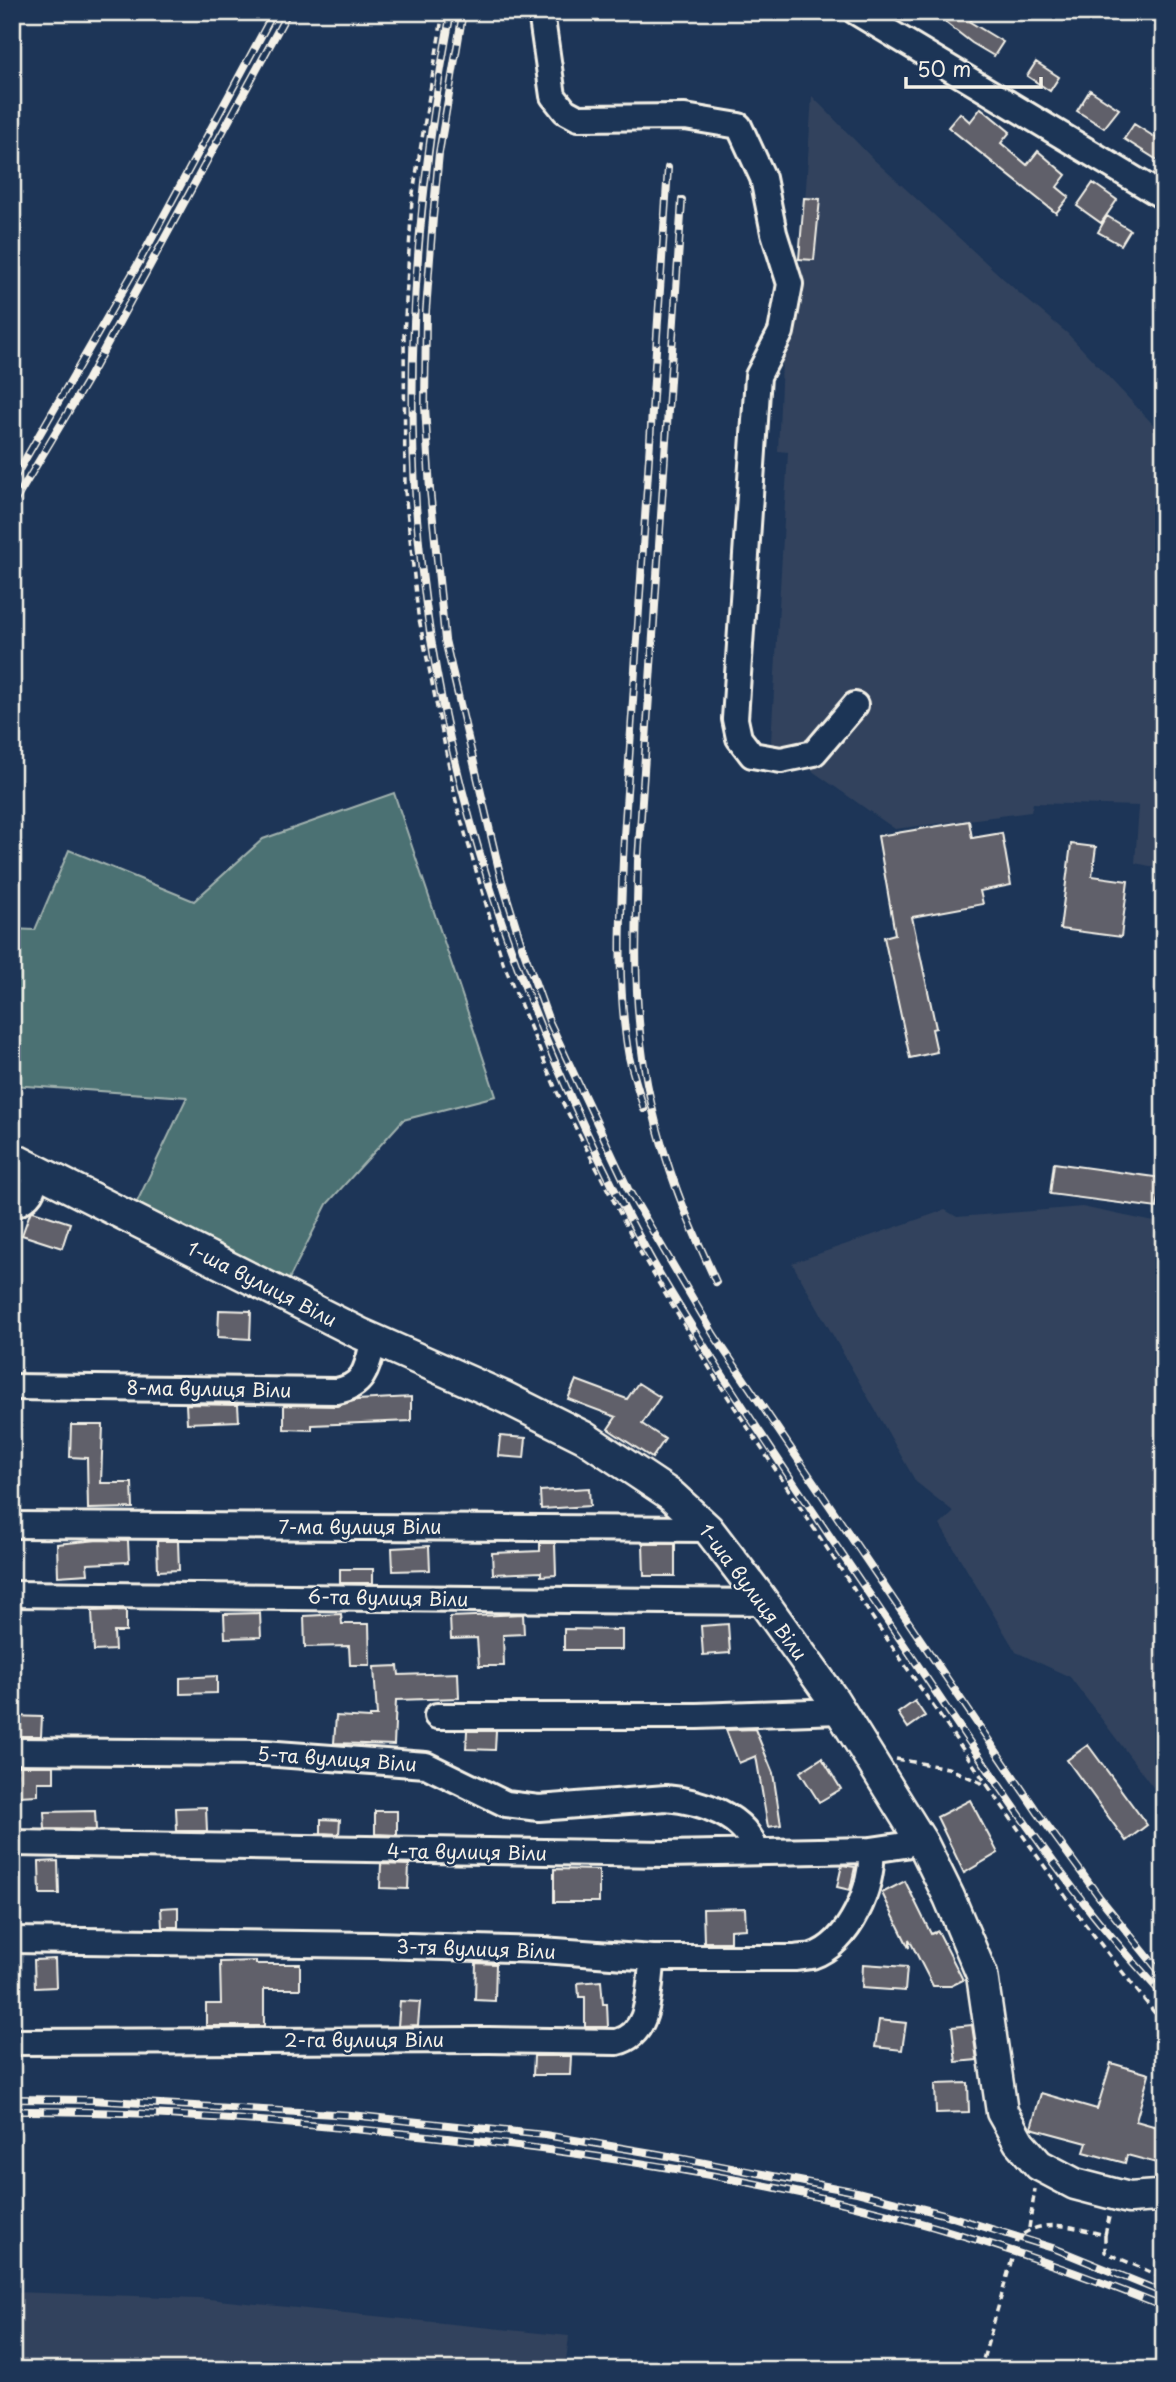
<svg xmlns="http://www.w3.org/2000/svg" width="1176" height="2382" viewBox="0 0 1176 2382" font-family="'Playpen Sans',sans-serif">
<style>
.built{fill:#31425d}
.green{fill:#4c7173;stroke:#a0b1ae;stroke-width:2}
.building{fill:#60606a;stroke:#f4f1e8;stroke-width:2}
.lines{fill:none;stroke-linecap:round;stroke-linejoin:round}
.minor-casing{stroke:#f4f1e8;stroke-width:30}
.major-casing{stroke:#f4f1e8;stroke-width:35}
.path{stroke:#f4f1e8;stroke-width:3.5;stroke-dasharray:7 5;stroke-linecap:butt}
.minor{stroke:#1d3557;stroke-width:24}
.major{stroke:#1d3557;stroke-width:30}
.rail-casing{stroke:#f4f1e8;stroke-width:8}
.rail{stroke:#1d3557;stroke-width:5;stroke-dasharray:16;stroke-linecap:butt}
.labels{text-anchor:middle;stroke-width:5;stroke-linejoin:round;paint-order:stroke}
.street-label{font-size:19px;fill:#f4f1e8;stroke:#1d3557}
</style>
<rect width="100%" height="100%" fill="#1d3557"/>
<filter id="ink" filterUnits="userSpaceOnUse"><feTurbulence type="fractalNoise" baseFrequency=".0143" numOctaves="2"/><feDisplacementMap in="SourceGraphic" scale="14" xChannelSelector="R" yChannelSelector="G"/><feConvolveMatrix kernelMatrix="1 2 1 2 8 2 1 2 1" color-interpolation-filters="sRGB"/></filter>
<g filter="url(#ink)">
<path class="built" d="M 812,96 L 872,158 L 1019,293 L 1067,333 L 1164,436 L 1164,869 L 1135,863 L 1139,806 L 1033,803 L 1031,812 L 895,829 L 771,742 L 788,452 L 778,451 L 784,316 L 797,324 Z
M 1082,1207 L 1164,1224 L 1164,1802 L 1070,1677 L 1016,1652 L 940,1525 L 954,1512 L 916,1482 L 792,1263 L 945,1210 L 957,1217 Z
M 12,2292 L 199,2298 L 569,2336 L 565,2370 L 12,2370 Z"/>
<path class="green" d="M 394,793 L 496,1096 L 403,1120 L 327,1204 L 288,1281 L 136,1204 L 187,1097 L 12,1085 L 12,929 L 35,930 L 69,850 L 194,901 L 263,839 Z"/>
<path class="building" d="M 932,12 L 963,12 L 972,19 L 970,22 L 1003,42 L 994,56 L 972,43 Z
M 1036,62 L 1059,77 L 1050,91 L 1027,76 Z
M 1090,90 L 1119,109 L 1104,128 L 1077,111 Z
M 981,108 L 1010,132 L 1001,143 L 1027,165 L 1038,151 L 1066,175 L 1057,187 L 1069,197 L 1056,213 L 948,127 L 960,113 L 970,122 Z
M 1134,124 L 1164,143 L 1164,153 L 1159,161 L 1124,139 Z
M 1093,183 L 1117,200 L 1101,223 L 1077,206 Z
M 804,198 L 820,199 L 814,260 L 799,259 Z
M 1107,216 L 1130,230 L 1121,245 L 1098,232 Z
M 969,821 L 972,838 L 1002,833 L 1011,885 L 980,891 L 983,904 L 912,917 L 936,1028 L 932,1029 L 937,1052 L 910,1058 L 884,937 L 895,934 L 878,836 Z
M 1071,844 L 1096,847 L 1092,876 L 1128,881 L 1121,937 L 1060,929 Z
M 1054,1163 L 1162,1178 L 1157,1208 L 1050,1194 Z
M 33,1211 L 70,1223 L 62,1248 L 22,1235 L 30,1213 Z
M 219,1310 L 251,1311 L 250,1339 L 218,1337 Z
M 576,1380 L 627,1399 L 638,1383 L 660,1397 L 642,1424 L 665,1439 L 652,1458 L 608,1429 L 616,1417 L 568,1399 Z
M 411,1397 L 411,1421 L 312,1425 L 312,1430 L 284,1429 L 284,1405 L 337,1406 L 357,1400 Z
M 186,1404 L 238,1405 L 239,1421 L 187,1423 Z
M 71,1425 L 103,1425 L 101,1483 L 132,1483 L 133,1508 L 88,1509 L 87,1458 L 70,1457 Z
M 500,1436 L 526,1438 L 524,1458 L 498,1456 Z
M 589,1488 L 590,1506 L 541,1509 L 540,1491 Z
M 98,1540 L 128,1541 L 129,1562 L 87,1564 L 88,1574 L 58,1576 L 57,1544 Z
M 157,1541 L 178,1541 L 179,1570 L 158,1571 Z
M 540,1543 L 555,1543 L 556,1575 L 541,1576 L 541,1572 L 493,1574 L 492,1553 L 540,1551 Z
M 643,1544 L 675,1544 L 675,1576 L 644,1576 Z
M 429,1546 L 430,1570 L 393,1571 L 392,1548 Z
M 340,1569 L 373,1569 L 373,1583 L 340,1583 Z
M 126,1610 L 126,1632 L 114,1632 L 115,1650 L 94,1651 L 92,1611 Z
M 260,1613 L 261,1637 L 225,1638 L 224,1614 Z
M 341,1614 L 342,1624 L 369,1624 L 370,1665 L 350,1665 L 349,1646 L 305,1647 L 304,1616 Z
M 523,1614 L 524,1634 L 503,1635 L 504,1666 L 479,1666 L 477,1638 L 451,1639 L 450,1617 Z
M 728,1624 L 730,1653 L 703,1655 L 701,1626 Z
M 564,1629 L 622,1630 L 622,1650 L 564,1650 Z
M 398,1666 L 399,1675 L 458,1673 L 459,1698 L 396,1700 L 394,1745 L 334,1743 L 336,1716 L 370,1718 L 370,1716 L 377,1716 L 374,1667 Z
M 217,1676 L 217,1693 L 180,1694 L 180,1678 Z
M 915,1701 L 925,1716 L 908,1728 L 898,1713 Z
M 12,1716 L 42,1717 L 41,1736 L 12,1736 Z
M 755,1729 L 773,1773 L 781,1825 L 768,1827 L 756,1756 L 739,1763 L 726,1730 Z
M 467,1731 L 496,1731 L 495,1750 L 466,1749 Z
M 1088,1745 L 1147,1825 L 1126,1841 L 1067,1760 Z
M 822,1758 L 841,1789 L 819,1802 L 800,1772 Z
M 17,1766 L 54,1766 L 54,1782 L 38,1782 L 38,1795 L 18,1796 Z
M 970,1800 L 998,1853 L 964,1873 L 937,1817 Z
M 206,1807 L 207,1831 L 177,1831 L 176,1808 Z
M 95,1811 L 96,1830 L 45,1829 L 44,1812 Z
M 375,1811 L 397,1811 L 397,1835 L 375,1834 Z
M 321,1819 L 340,1820 L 339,1834 L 321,1833 Z
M 58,1861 L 59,1894 L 40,1894 L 39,1862 Z
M 381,1864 L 409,1865 L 408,1889 L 380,1888 Z
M 842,1865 L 855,1867 L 850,1890 L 837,1887 Z
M 554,1869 L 599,1870 L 599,1902 L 554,1902 Z
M 905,1881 L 931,1934 L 938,1931 L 963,1980 L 951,1986 L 933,1986 L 909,1939 L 909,1948 L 882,1893 Z
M 178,1907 L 178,1927 L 162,1927 L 161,1908 Z
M 745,1908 L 746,1929 L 730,1930 L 730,1942 L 704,1942 L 703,1909 Z
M 55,1959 L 56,1987 L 35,1988 L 34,1960 Z
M 256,1961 L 256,1964 L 300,1964 L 300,1989 L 264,1989 L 264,2026 L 206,2026 L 206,2004 L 221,2004 L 220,1962 Z
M 476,1963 L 496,1964 L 495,2001 L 475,2000 Z
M 863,1964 L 907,1967 L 905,1991 L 862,1988 Z
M 601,1981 L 603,2004 L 607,2004 L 608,2027 L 585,2027 L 585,1997 L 579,1997 L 578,1983 Z
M 400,2001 L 420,2002 L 418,2025 L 398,2026 Z
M 879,2020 L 906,2023 L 902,2050 L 875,2047 Z
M 972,2025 L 977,2060 L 956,2062 L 952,2027 Z
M 534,2056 L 571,2056 L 570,2075 L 533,2075 Z
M 1111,2063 L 1149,2074 L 1136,2121 L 1164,2129 L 1164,2165 L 1127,2155 L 1125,2163 L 1084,2152 L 1087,2143 L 1031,2128 L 1041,2093 L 1097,2109 Z
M 968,2083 L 969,2112 L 936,2113 L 935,2084 Z"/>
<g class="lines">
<g class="minor-casing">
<path id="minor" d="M 541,12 L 553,96 L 565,111 L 578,118 L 685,117 L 739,126 L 763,178 L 774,233 L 790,284 L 781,332 L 758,376 L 735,719 L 739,738 L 752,755 L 781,760 L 814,753 L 855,705
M 856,12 L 1164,197
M 12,1206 C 32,1197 33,1191 37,1171
M 12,1387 L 337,1391 C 367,1385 367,1365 374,1339
M 12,1525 L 708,1529
M 12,1594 L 764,1602
M 437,1716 L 697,1716 L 840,1711
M 12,1751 L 264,1753 L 426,1765 L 506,1804 L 539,1808 L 666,1798 C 700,1801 746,1815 756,1852
M 12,1843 L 665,1854 L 871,1850 L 905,1845 L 915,1832
M 12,1940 L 376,1945 L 542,1950 L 653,1958 L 795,1958 C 800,1957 806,1957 812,1956 C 849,1944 874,1887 871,1850
M 12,2042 L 489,2040 L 617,2042 C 652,2034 648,1987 653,1958"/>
</g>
<g class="major-casing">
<path id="major" d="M 12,1158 L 359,1333 L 502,1396 L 584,1437 L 671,1495 L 708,1529 L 757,1593 L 833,1699 L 923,1844 L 949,1897 L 982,1975 L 1002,2112 L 1019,2142 L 1039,2165 L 1075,2184 L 1129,2198 L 1157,2196 L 1164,2193"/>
</g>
<path class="path" d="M 443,12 L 412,199 L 404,335 L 405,491 L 418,614 L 457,806 L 503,962 L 557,1092 L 640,1252 L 716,1379 L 874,1620 L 988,1786
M 896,1759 L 948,1768 L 988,1786 L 1085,1924 L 1164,2025
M 1029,2228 L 1035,2189
M 1105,2235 L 1109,2217
M 980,2370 L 1018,2238 C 1044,2216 1075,2228 1105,2235 L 1105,2252 L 1164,2278"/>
<use href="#minor" class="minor"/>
<use href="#major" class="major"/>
<g class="rail-casing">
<path id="rail" d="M 451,12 C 420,175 405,339 416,505 C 433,765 521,1018 644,1246 C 666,1288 693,1328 718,1368 C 766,1443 815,1515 865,1588 C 940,1696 1011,1809 1092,1913 C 1115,1942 1140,1969 1164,1996
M 463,12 L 439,153 L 433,218 L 426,311 L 425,406 L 430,490 L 445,640 L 501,878 L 523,949 L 549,1021 L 628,1189 L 714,1335 L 1038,1813 L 1100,1898 L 1164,1977
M 682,200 L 638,861 C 637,914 634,968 639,1021 C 643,1079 658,1139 678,1193 C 689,1223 703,1253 716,1282
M 12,482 L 138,264 L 274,12
M 12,506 L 88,379 L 288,12
M 644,1109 C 639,1092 633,1074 629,1057 C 616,984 621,911 624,837 L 668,168
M 12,2099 L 91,2100 L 351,2115 L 545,2135 L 658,2154 L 857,2192 L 943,2214 L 1056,2249 L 1164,2293
M 12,2111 C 122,2110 233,2118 342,2128 C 510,2142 680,2164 844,2203 C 953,2229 1060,2265 1164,2307"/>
</g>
<use href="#rail" class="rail"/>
</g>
</g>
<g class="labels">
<g class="street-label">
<text transform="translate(262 1284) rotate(27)" y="7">1-ша вулиця Віли</text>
<text transform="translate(209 1389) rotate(1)" y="7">8-ма вулиця Віли</text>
<text x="360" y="1534">7-ма вулиця Віли</text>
<text transform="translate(753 1592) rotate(53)" y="7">1-ша вулиця Віли</text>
<text transform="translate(388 1598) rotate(1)" y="7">6-та вулиця Віли</text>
<text transform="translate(337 1759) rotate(4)" y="7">5-та вулиця Віли</text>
<text transform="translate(467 1852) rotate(1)" y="7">4-та вулиця Віли</text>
<text transform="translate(476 1949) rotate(2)" y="7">3-тя вулиця Віли</text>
<text x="364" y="2047">2-га вулиця Віли</text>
</g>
</g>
<rect width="1176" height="2382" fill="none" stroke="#1d3557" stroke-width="42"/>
<rect x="21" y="21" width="1134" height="2340" fill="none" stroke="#f4f1e8" stroke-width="2.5" filter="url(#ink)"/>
<path d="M906 77v10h135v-10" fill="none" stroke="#f4f1e8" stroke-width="3.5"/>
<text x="917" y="77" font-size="21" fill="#f4f1e8" stroke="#1d3557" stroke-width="5" paint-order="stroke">50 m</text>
</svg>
